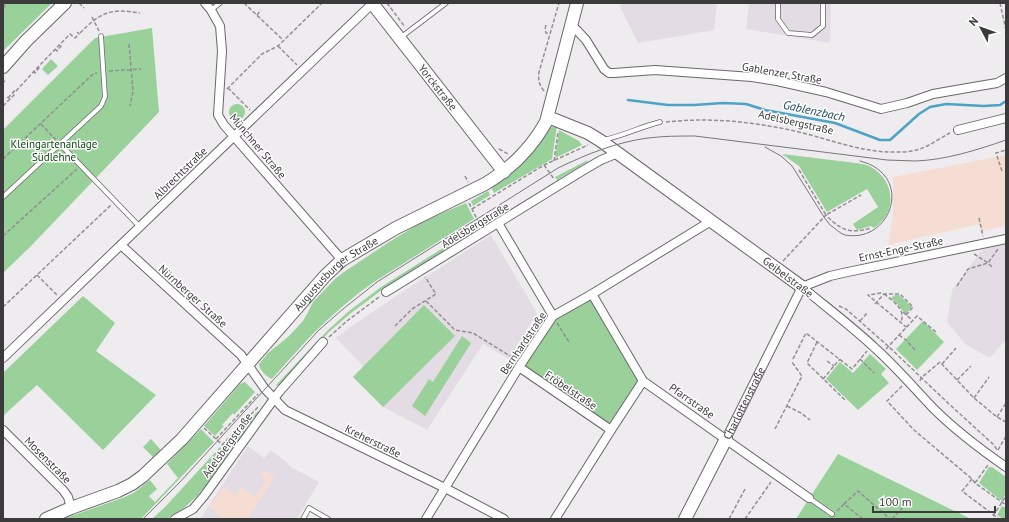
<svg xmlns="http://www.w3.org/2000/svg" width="1009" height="522" viewBox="0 0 1009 522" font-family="'PT Sans',sans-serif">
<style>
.built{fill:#e4dce5}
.industrial{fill:#f6ddd4}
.green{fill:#9ad09a}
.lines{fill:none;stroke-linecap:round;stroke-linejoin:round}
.stream{stroke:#4ba4c6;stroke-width:2.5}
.lane-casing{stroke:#6a676a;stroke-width:5.5}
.street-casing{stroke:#6a676a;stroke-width:10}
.secondary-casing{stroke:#6a676a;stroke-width:14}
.path{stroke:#918f91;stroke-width:1.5;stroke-dasharray:4 2;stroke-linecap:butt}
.lane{stroke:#fff;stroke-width:4}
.street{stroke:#fff;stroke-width:8}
.secondary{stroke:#fff;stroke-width:12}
.tram{stroke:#787778;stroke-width:1}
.labels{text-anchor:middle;stroke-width:3;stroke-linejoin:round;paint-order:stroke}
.street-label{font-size:11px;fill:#3c3b3c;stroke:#fff}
.park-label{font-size:11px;fill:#0a4712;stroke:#fff}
.water-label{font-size:12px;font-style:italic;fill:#214858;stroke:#fff}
</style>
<rect width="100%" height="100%" fill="#efecef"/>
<path class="built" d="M 622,3 L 717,3 L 714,30 L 638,43 L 620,7 Z
M 749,3 L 831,3 L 830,43 L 746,29 Z
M 491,235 L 537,313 L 509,359 L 483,344 L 427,430 L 383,407 L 353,377 L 363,366 L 336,338 L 349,328 L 390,300 Z
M 1006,244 L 1006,339 L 990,358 L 965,344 L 947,322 L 952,290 L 957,283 L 983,249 Z
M 248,446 L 264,458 L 271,450 L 286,462 L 291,467 L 319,482 L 297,519 L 200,519 Z"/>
<path class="industrial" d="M 1006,155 L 1006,226 L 982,231 L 980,224 L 888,245 L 893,214 L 893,177 Z
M 264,470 L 274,477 L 248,519 L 220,519 L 221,516 L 209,507 L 224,487 L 236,495 L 241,487 L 255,497 L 266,480 L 260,475 Z"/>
<path class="green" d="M 3,3 L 52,3 L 3,51 Z
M 152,28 L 159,112 L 31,246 L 3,273 L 3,130 L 95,38 Z
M 51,59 L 58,66 L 48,75 L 42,69 Z
M229 112a8 8 0 1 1 16 0a8 8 0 1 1-16 0Z
M 557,126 L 552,159 L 494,193 L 491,187 C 518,170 532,155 549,128 Z
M 559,130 L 579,141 L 582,145 L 555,158 Z
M 782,154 L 856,163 C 860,164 865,164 869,166 C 890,176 898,203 882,221 C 879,224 877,226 874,228 L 871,226 L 857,230 L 853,224 L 878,207 L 867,189 L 827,212 L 799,166 Z
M 588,160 L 587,162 L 557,180 L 555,177 Z
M 488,191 L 490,195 L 473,206 L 471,201 Z
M 466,203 L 474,219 L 374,282 C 355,295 338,310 322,325 C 304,342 288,361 272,379 C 267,377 259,370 259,364 L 268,353 L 288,337 L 303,321 L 307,314 L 313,302 L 336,278 L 344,272 L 389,242 L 422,222 Z
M 478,226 L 479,228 L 382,290 L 351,313 L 329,332 L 304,359 L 281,387 L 276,385 L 328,330 L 349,311 L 381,287 Z
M 592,294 L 643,381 L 611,430 L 522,364 L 553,316 Z
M 895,295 L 899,295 L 912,307 L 906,314 L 902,310 L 898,305 L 891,298 Z
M 83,296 L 115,323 L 96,351 L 156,395 L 103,450 L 37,385 L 4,415 L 3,414 L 3,373 Z
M 424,305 L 455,336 L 383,407 L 353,377 Z
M 923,321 L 944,342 L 917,370 L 896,349 Z
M 462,336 L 471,343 L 425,416 L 412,406 L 429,379 L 433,382 Z
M 870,354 L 886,369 L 881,374 L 889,383 L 858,410 L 826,379 L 840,362 L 853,373 Z
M 245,382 L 255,392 L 234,415 L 233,413 L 222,425 L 224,426 L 215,436 L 204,426 L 240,384 Z
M 258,411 L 259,412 L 231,450 L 226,445 Z
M 201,429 L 214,442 L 168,491 L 141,519 L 63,519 L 125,497 L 135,492 L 150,480 L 157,489 L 149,496 L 155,502 L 178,478 L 167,464 Z
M 151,439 L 161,450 L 153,457 L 143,447 Z
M 220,447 L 228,454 L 212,477 L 198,495 L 184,508 L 167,519 L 152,519 L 165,507 Z
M 838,454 L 971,519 L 796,519 Z
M 989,467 L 992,467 L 1006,477 L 1006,493 L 1002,501 L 979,483 Z
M 1002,506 L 1006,508 L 1006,519 L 1003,519 L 997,515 Z"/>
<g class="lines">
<path class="stream" d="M 628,100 L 668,105 L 694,105 L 723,103 L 746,104 L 765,110 L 835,123 L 880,140 L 890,140 L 919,114 L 930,107 L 946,104 L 984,106 L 1000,105 L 1006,101"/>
<g class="lane-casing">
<path id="lane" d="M 778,3 L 778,19 L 788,33 L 812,35 L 823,26 L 823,3
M 211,10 L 220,3
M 101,36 L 105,97 L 101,106 L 60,144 L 140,227
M 400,38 L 446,3
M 603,140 C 623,136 640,127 660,122
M 3,197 L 60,144
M 809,498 L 832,514
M 303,519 L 309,508 L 328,519"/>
</g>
<g class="street-casing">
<g id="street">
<path d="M 205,3 L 211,10 L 220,26 L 222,51 L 218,115 L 224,125 L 342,260"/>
<path d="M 572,25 L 586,40 L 604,69 L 609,73 L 614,73 L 655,70 L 752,77 L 777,81 L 826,92 L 881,109 L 907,103 L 933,94 L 979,86 L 997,83 L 1006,78"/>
<path d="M 958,130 L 1006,118"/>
<path d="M 498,223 L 553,316"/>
<path d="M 121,245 L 241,355 L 265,389 L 285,410 L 445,488 L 504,519"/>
<path d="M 802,287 C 826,307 853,327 876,349 C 896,367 914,388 933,408 C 955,430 980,449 1006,467"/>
<path d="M 802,287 L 830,276 L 843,273 L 1006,239"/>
<path d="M 386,292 L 582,171 L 601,160 L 618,153"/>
<path d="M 592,294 L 643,381 L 809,498"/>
<path d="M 3,358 L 373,3"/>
<path d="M 519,367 L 611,430"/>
<path d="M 3,430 L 63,490 L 68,497 L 71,508"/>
<path id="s1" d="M 726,439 L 802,287"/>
<path d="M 175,519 L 193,509 L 204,496 L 279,392 L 323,342"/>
<path d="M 426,519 L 519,367 L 553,316 L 592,294 L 711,221"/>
<path d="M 555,519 L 611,430 L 643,381"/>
</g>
</g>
<g class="secondary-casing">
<g id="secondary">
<path id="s2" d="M 372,3 L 504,172"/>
<path d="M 3,67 L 26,41 L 65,3"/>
<path d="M 548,117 L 588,133 L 601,141 L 802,287"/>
<path id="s3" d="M 46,519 L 71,508 L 118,491 L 132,484 L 143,476 L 182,439 L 325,276 L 342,260 L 396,228 L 485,184 C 512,168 531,149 546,122 L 577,3"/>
<path d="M 685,519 L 726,439"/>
</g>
</g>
<path class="path" d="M 79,3 L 84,8
M 244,3 L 283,40
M 387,3 L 405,27
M 1000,3 L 1006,30
M 3,8 L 7,3
M 257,15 L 261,10
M 92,17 L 99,31
M 546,25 L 545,29 L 546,33 L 550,34
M 80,33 C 101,12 110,8 140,13
M 129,44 L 133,91 L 130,106
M 278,46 L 297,65
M 55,49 L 57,51 L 61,46 L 60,44
M 33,71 L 35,73 L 39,68 L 38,67
M 109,71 L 141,69
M 3,80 L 5,82
M 228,88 L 250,110
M 227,89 L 262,54 L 278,46 L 322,3
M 544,91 C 539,85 538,80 539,72 L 559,3
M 7,97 L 10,99 L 15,94 L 13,92
M 8,98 L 15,90 L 16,91 L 38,67 L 70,34 L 75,38 L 79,34 L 77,32
M 3,106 L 10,99
M 666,122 C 711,117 756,122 799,132 C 832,140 863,153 897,152 C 902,152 907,152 912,151 C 926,149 938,139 950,133
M 41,124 L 56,140
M 499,149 L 508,154
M 3,159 L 93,74 L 97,73
M 554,161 L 558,132
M 544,165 L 554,179
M 799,170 L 826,215 L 861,195
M 1002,171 L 996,153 L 1006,150
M 465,176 L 468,182
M 469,203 L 480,225
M 472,209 L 544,165 L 588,145
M 979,218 L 983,236
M 3,236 L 77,169
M 974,254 L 988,263 L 993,268
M 783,261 L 826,215 C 841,231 851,234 871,228
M 37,275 L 57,295
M 957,286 L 968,269 L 988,263 L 998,249
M 884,294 C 893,301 906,309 901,322
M 426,301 L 455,330 L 473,333 L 515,359
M 875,304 L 884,294
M 839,306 L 846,309 L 888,346 L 948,403 L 994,445 L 997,450
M 3,307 L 111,205
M 903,312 L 912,320
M 906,315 L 913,307 L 900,294 L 884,294 L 881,293 L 868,295 L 906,327
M 860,321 L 867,313
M 557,323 L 569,342
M 395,326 L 412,309 L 436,294 L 425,277
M 899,335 L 906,340 L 915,350
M 329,337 L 347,321 L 379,297
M 817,342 L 807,363 L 845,400
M 886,349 L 917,316 L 937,333
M 793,359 L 806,333 L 852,369 L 867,351
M 860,359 L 874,373
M 827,361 L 834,366
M 942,364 L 956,348
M 823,379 L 840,359
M 957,380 L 971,366
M 920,381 L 921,378 L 940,362 L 974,398 L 997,417 L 1006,422
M 902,386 L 887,401 L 914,430 L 972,479 L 975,483 L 1006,505
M 974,398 L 989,377
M 787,406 L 801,413 L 810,420
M 997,417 L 1006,403
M 204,428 L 228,450
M 775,429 L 802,376 L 792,362
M 216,439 L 258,394
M 222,445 L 258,407
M 998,450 L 1006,436
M 972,479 L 962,491 L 999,519
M 975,483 L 988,465
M 844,504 L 858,491 L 890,519
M 837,511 L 844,504 L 863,519
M 993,516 L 1006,496
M 729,519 L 745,489
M 745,519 L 771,482
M 892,519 L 904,506"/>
<use href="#lane" class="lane"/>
<use href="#street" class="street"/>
<use href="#secondary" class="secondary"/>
<path class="tram" d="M 765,147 L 781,156 L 792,166 L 824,217 L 830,225 C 835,228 839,233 845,235 C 850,236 856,236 861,235 C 890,229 904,190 879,170 C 873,165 867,163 860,161
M 143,519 L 180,482 L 319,330 L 343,309 L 377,282 L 558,168 C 587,154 617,142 648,138 C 664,136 679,136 695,136 L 887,160 C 896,160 906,161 915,161 C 946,160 977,150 1006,140"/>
</g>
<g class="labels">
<g class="street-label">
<text transform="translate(782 73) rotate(10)" y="4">Gablenzer Straße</text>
<text dy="4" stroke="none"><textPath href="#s2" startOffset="107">Yorckstraße</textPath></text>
<text transform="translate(796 122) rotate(13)" y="4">Adelsbergstraße</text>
<text transform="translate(258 146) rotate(50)" y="4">Münchner Straße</text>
<text transform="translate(180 173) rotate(-44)" y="4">Albrechtstraße</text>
<text transform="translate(475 225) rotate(-31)" y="4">Adelsbergstraße</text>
<text transform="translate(901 249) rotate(-12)" y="4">Ernst-Enge-Straße</text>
<text dy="4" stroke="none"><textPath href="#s3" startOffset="387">Augustusburger Straße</textPath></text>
<text transform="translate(788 277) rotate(37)" y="4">Geibelstraße</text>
<text transform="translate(193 296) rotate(42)" y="4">Nürnberger Straße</text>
<text transform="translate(523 343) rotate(-56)" y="4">Bernhardstraße</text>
<text transform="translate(571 390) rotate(34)" y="4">Fröbelstraße</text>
<text transform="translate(692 401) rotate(35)" y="4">Pfarrstraße</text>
<text dy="4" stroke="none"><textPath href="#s1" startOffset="40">Charlottenstraße</textPath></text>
<text transform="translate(373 441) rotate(26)" y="4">Kreherstraße</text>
<text transform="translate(227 445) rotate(-54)" y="4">Adelsbergstraße</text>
<text transform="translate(48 460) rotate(45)" y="4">Mosenstraße</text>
</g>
<g class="park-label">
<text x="54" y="148">Kleingartenanlage<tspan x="54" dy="13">Südlehne</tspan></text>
</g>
<g class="water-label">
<text transform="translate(814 111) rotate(12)" y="4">Gablenzbach</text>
</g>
</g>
<rect width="1009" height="522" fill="none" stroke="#3c3b3c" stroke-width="8"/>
<g transform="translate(981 28) rotate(311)" stroke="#ffffff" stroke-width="3" paint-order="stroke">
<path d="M0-3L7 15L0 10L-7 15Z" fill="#3c3b3c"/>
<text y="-6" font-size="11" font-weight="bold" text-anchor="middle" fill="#3c3b3c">N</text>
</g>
<path d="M873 506v6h122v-6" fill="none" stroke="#3c3b3c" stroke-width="2"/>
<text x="879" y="506" font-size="12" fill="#3c3b3c" stroke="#ffffff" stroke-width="3" paint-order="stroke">100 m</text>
</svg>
